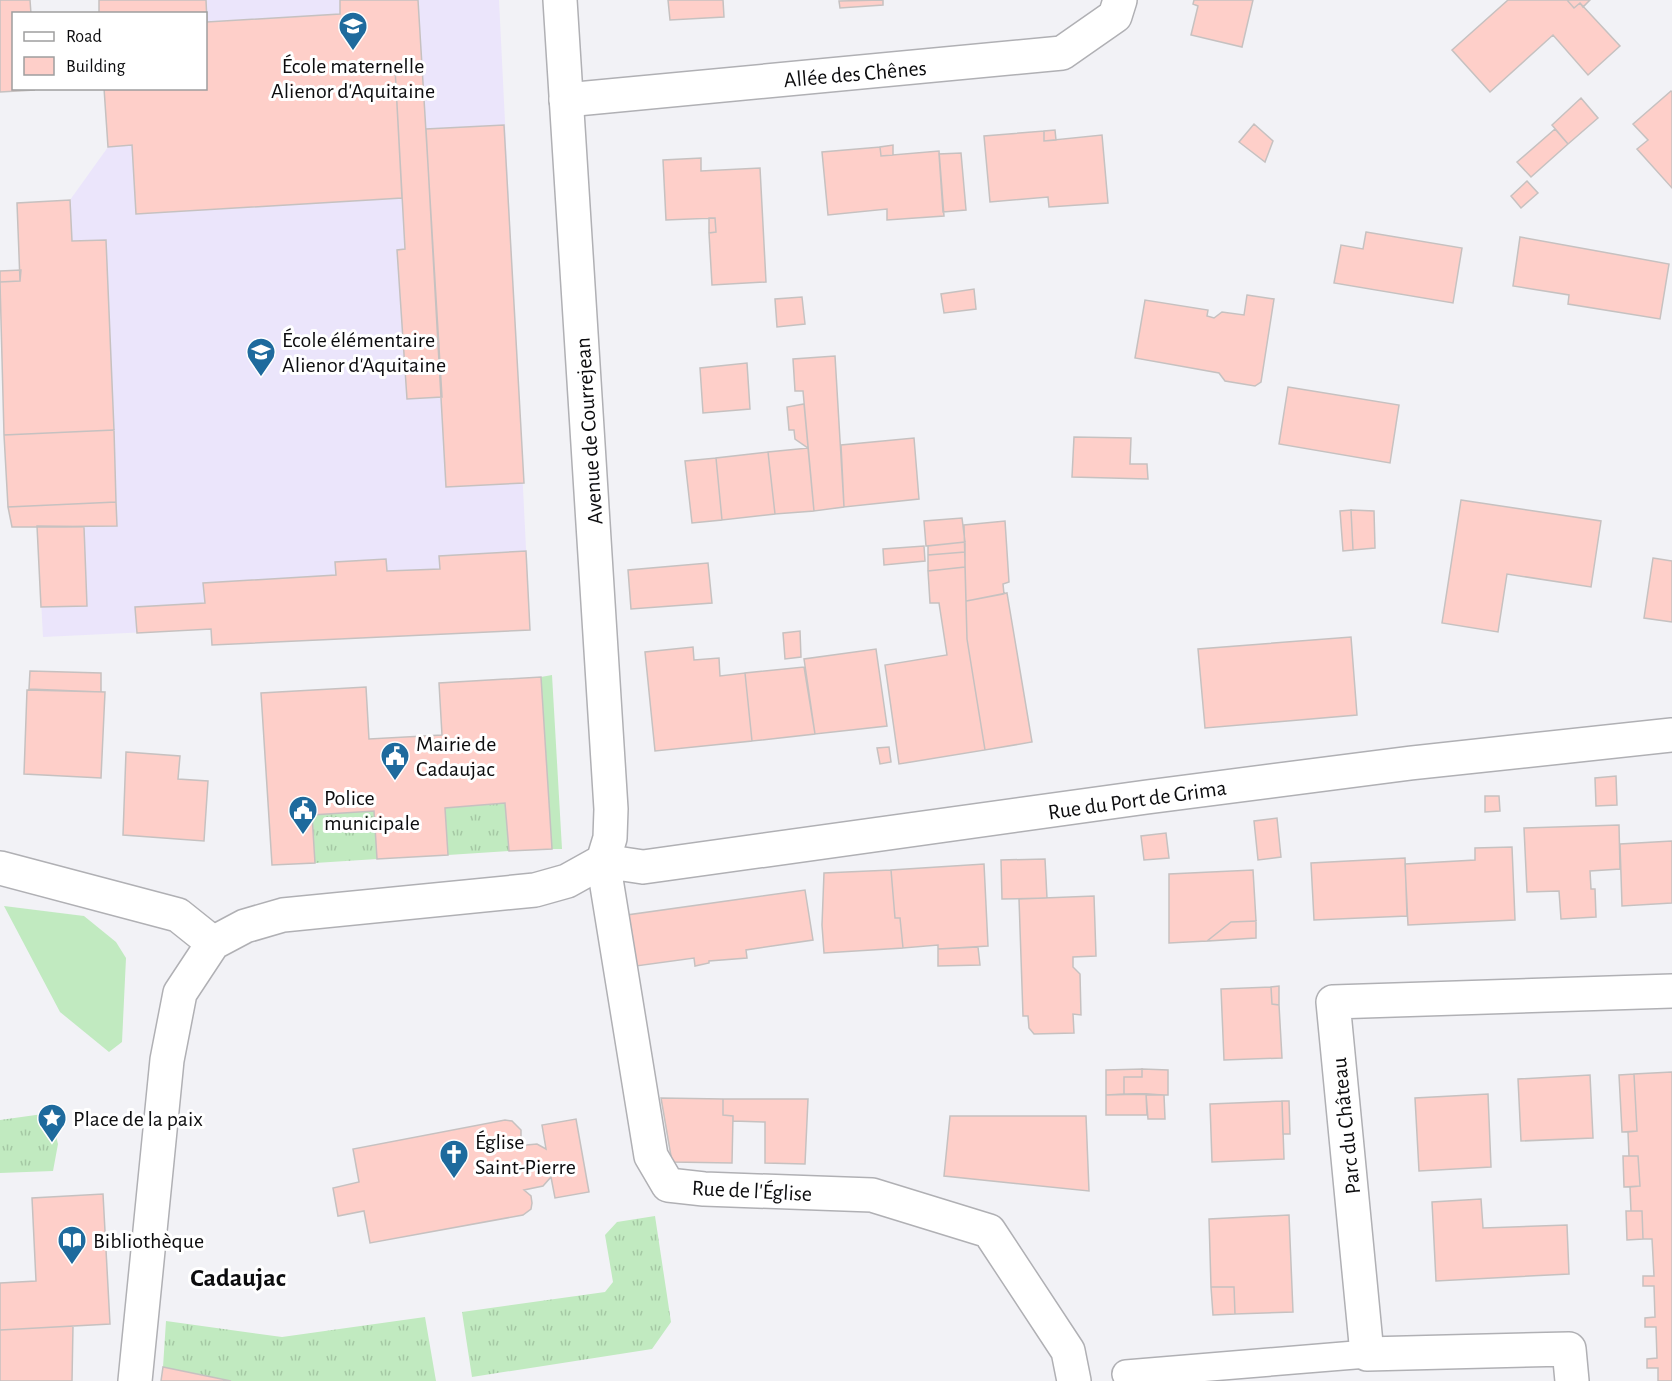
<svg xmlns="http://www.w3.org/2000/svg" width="1672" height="1381" viewBox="0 0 1672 1381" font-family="'Alegreya Sans',sans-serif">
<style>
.education{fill:#ebe5fb}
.grass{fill:url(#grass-tufts)}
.garden{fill:#c1eac0}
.building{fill:#fecfc9;stroke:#c6c1c0;stroke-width:1.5}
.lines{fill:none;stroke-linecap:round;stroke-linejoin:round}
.lane-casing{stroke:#b0b0b4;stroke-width:30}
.street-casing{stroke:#b0b0b4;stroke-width:36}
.secondary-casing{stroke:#b0b0b4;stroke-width:36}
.lane{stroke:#fff;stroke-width:27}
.street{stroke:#fff;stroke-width:33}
.secondary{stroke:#fff;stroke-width:33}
.labels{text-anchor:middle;stroke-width:6;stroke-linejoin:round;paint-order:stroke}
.poi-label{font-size:22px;fill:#0c0c0e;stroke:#fff;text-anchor:start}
.street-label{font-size:22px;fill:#0c0c0e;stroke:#fff}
.quarter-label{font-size:26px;font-weight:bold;fill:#0c0c0e;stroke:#fff}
</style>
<defs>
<pattern id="grass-tufts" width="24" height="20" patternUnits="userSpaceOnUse" patternTransform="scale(1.5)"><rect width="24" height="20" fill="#c1eac0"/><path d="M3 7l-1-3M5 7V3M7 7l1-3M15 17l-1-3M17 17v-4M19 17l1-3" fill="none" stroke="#a5c8a4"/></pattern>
</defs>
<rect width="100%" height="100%" fill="#f2f2f6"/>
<path class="education" d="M 99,0 L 499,0 L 530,630 L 212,645 L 211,629 L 43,637 L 37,526 L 12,527 L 0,271 L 21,270 L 17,203 L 70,200 L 108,147 L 104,89 L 206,88 L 206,14 L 99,13 Z"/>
<path class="grass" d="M 505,803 L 509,851 L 448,855 L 445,808 Z
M 374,811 L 377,859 L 315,863 L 312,815 Z
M 50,1113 L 58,1144 L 53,1171 L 0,1173 L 0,1120 Z
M 655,1216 L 671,1322 L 652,1349 L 472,1377 L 462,1312 L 605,1292 L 613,1282 L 605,1235 L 617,1222 Z
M 425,1317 L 436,1381 L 231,1381 L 163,1367 L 166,1321 L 282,1337 Z"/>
<path class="garden" d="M 552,675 L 562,849 L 552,849 L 541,677 Z
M 4,906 L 84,916 L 116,942 L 126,958 L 122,1042 L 109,1052 L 60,1012 Z"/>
<path class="building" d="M 0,0 L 30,0 L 31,14 L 14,14 L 14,88 L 35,90 L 0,92 Z
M 99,0 L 206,0 L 207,22 L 340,14 L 340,0 L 418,0 L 422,66 L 395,68 L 402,198 L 136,214 L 132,145 L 108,147 L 104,88 L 206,88 L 206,14 L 99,14 Z
M 668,0 L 723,0 L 724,17 L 670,20 Z
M 883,0 L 883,5 L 840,8 L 839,1 Z
M 1194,0 L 1253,0 L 1242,47 L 1191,35 L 1198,6 L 1193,4 Z
M 1508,0 L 1567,0 L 1574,8 L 1580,3 L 1620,46 L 1588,75 L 1553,35 L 1490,92 L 1452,50 Z
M 1567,0 L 1590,0 L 1583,7 L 1580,3 L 1574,8 Z
M 422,66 L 442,397 L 407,399 L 397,250 L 405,249 L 395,68 Z
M 1671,91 L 1672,92 L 1672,188 L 1637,149 L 1648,140 L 1633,124 Z
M 1581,98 L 1598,118 L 1568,144 L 1552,125 Z
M 1254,124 L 1273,141 L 1265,162 L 1239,142 Z
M 504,125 L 524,483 L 446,487 L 426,129 Z
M 1555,129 L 1568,144 L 1531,177 L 1517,162 Z
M 1055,130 L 1056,140 L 1044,141 L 1044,131 Z
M 1044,131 L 1044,141 L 1102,135 L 1108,203 L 1049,207 L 1048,197 L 990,202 L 984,136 Z
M 893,145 L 893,155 L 881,156 L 880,147 Z
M 880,147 L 881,156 L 939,151 L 944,216 L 887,220 L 887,209 L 828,215 L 822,152 Z
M 961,153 L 966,210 L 943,212 L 939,154 Z
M 701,158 L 701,171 L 760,168 L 766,282 L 712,285 L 709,233 L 716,232 L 715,218 L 666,220 L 663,160 Z
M 1527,181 L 1538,193 L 1521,208 L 1511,196 Z
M 70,200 L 72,241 L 106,240 L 114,430 L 4,435 L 0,282 L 20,281 L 17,203 Z
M 709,218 L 715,218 L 716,232 L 709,233 Z
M 1366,232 L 1462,248 L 1453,303 L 1334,283 L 1341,245 L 1363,249 Z
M 1520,237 L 1669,264 L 1660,319 L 1568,304 L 1569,295 L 1513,286 Z
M 21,270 L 20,281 L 0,282 L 0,271 Z
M 974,289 L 976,309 L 944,313 L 941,294 Z
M 1247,295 L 1274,299 L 1261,382 L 1255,386 L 1225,381 L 1219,373 L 1135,358 L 1145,300 L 1208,310 L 1207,316 L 1214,318 L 1222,312 L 1244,315 Z
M 802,297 L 805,324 L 777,327 L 775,299 Z
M 835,356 L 844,507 L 814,511 L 803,391 L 795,391 L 793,359 Z
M 747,363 L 750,409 L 703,413 L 700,368 Z
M 1288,387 L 1399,405 L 1390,463 L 1279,444 Z
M 804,404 L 808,447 L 808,448 L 795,439 L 794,430 L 789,430 L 787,407 Z
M 114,430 L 116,502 L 8,507 L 4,435 Z
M 1074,437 L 1131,438 L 1130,464 L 1147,464 L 1148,479 L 1072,477 Z
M 914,438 L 919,499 L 844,507 L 841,445 Z
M 808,448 L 814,511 L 775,514 L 768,452 Z
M 768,452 L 775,514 L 722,520 L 716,458 Z
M 716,458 L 722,520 L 692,523 L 685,461 Z
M 1461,500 L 1601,521 L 1591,587 L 1507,574 L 1498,632 L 1442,623 Z
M 116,502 L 117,526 L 12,527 L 8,507 Z
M 1351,510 L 1353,550 L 1343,551 L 1340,511 Z
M 1351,510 L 1374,511 L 1375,548 L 1353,550 Z
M 962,518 L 965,542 L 926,546 L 924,521 Z
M 1005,521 L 1009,582 L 1003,584 L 1004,594 L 966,601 L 964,525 Z
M 37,526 L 84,527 L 87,606 L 41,607 Z
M 965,542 L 965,552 L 928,555 L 928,546 Z
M 924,546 L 925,561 L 884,565 L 883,549 Z
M 526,551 L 530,630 L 212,645 L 211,629 L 137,633 L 135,607 L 205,603 L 203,583 L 336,575 L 335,562 L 386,559 L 387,571 L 440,569 L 439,556 Z
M 965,552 L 965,567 L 928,571 L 928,555 Z
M 1653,558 L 1672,561 L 1672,622 L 1644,618 Z
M 708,563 L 712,603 L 631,609 L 628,570 Z
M 965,567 L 967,639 L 985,750 L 899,764 L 885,665 L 947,655 L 939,603 L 930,603 L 928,571 Z
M 1007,593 L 1032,742 L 985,750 L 967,639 L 966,601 Z
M 800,631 L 801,657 L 785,659 L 783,633 Z
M 1351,637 L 1357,715 L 1205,728 L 1198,649 Z
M 693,647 L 694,660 L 719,658 L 720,676 L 745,673 L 752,741 L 655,751 L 645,652 Z
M 876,649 L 887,726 L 815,734 L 804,659 Z
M 804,667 L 815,734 L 752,741 L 745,673 Z
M 30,671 L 101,673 L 101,692 L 29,689 Z
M 541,677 L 552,849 L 509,851 L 505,803 L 445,808 L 448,855 L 377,859 L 374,811 L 312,815 L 315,863 L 272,865 L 261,693 L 366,687 L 369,739 L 442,735 L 439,683 Z
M 27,690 L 105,692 L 101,778 L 24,774 Z
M 889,747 L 891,762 L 880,764 L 877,748 Z
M 126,752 L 180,756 L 178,779 L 208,781 L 204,841 L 123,835 Z
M 1616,776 L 1617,805 L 1596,806 L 1595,778 Z
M 1485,796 L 1499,796 L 1500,811 L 1485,812 Z
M 1277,818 L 1281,857 L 1258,860 L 1254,821 Z
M 1619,825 L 1620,869 L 1590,871 L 1591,889 L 1595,889 L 1596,917 L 1561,919 L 1559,891 L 1527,892 L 1524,828 Z
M 1166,833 L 1169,858 L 1144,860 L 1141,836 Z
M 1672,841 L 1672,903 L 1622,906 L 1620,844 Z
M 1512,847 L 1515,920 L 1408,925 L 1405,864 L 1475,860 L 1475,848 Z
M 1405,858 L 1407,916 L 1314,920 L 1311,863 Z
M 1045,859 L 1047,898 L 1002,899 L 1001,860 Z
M 984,864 L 988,946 L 938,949 L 938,945 L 903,948 L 900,918 L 895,918 L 891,870 Z
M 891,870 L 895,918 L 900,918 L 903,948 L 824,953 L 822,925 L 824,873 Z
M 1253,870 L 1256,921 L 1231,922 L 1207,941 L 1169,943 L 1169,874 Z
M 805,890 L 813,940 L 746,950 L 747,958 L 709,961 L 709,963 L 695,966 L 694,958 L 636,966 L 627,915 Z
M 1094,896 L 1096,956 L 1073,957 L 1073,967 L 1080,974 L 1081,1015 L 1073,1014 L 1074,1033 L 1034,1034 L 1029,1028 L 1028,1016 L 1023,1016 L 1019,899 Z
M 1256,921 L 1256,938 L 1207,941 L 1231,922 Z
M 978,947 L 980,965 L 938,966 L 938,949 Z
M 1279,986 L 1279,1005 L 1272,1004 L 1271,987 Z
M 1271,987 L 1272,1004 L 1279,1005 L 1282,1058 L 1224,1060 L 1221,989 Z
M 1142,1069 L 1142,1077 L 1124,1077 L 1124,1094 L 1106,1095 L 1106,1070 Z
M 1142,1069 L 1168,1070 L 1168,1095 L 1124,1094 L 1124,1077 L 1142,1077 Z
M 1672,1072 L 1672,1381 L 1658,1381 L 1658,1368 L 1647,1368 L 1647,1359 L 1657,1358 L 1656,1327 L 1645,1327 L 1645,1318 L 1655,1317 L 1654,1286 L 1643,1286 L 1643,1276 L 1654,1276 L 1652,1239 L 1643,1239 L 1642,1211 L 1631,1211 L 1630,1187 L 1640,1186 L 1638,1156 L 1629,1156 L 1628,1132 L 1637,1131 L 1634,1074 Z
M 1634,1074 L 1637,1131 L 1622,1132 L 1619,1075 Z
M 1590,1075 L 1593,1138 L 1521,1141 L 1518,1079 Z
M 1146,1094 L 1147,1115 L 1106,1115 L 1106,1095 Z
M 1146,1094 L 1164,1095 L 1165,1119 L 1148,1119 Z
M 1488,1094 L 1491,1167 L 1419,1171 L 1415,1098 Z
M 661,1098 L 723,1099 L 723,1115 L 733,1116 L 732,1163 L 672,1162 Z
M 723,1099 L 808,1099 L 805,1164 L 765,1163 L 765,1122 L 733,1121 L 733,1116 L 723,1115 Z
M 1282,1101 L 1284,1159 L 1212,1162 L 1210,1104 Z
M 1282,1101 L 1289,1101 L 1290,1134 L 1283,1134 Z
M 950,1116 L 1086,1116 L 1089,1191 L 944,1176 Z
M 576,1119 L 589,1192 L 555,1198 L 551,1177 L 543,1186 L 524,1190 L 531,1196 L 532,1203 L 531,1209 L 523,1215 L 370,1243 L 364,1211 L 338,1216 L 333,1188 L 359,1182 L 353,1149 L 505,1120 L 512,1121 L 521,1130 L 521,1138 L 515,1146 L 537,1144 L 546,1149 L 542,1125 Z
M 1623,1156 L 1638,1156 L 1640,1186 L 1624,1187 Z
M 103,1194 L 110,1324 L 0,1330 L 0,1283 L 36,1281 L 32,1198 Z
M 1481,1199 L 1483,1228 L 1567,1225 L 1569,1274 L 1436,1281 L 1432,1202 Z
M 1626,1211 L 1642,1211 L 1643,1239 L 1627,1240 Z
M 1289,1215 L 1293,1312 L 1235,1314 L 1234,1287 L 1211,1287 L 1209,1219 Z
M 1211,1287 L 1234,1287 L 1235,1314 L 1213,1315 Z
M 73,1326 L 72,1381 L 0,1381 L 0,1330 Z
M 163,1367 L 231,1381 L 161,1381 Z"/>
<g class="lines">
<g class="lane-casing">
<path id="lane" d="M 1126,1374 L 1367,1354"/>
</g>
<g class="street-casing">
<path id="street" d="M 566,100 L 1062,53 L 1115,16 L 1120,0
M 0,868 L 178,915 L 213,943
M 1074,1381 L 1068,1351 L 989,1231 L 872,1195 L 704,1189 L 668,1185 L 651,1156 L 603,861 L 643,867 L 1147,797 L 1411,763 L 1672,735
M 1572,1381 L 1569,1349 L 1367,1354 L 1333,1002 L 1672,991"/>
</g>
<g class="secondary-casing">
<path id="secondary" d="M 135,1381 L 167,1060 L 180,993 L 213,943 L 245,926 L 283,915 L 535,890 L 567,881 L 603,861 L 610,838 L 611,809 L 560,0"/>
</g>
<use href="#lane" class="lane"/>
<use href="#street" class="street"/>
<use href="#secondary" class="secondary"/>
</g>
<defs>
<g id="school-pin" transform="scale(1.5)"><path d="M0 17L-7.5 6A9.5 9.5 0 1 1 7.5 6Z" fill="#1e6a9d" stroke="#fff"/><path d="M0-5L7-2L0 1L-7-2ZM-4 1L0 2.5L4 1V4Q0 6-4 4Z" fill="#fff"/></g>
<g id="civic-pin" transform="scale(1.5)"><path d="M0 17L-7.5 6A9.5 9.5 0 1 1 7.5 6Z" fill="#1e6a9d" stroke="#fff"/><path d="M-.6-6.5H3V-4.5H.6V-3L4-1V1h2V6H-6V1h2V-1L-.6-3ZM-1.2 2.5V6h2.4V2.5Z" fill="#fff"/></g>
<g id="sight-pin" transform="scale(1.5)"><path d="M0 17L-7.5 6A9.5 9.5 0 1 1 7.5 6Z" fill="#1e6a9d" stroke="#fff"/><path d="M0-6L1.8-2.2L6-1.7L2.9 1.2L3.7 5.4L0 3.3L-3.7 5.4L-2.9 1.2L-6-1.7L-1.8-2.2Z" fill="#fff"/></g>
<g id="church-pin" transform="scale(1.5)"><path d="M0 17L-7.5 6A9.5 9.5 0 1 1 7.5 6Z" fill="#1e6a9d" stroke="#fff"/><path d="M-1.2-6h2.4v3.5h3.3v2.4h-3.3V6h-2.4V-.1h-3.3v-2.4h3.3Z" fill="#fff"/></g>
<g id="library-pin" transform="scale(1.5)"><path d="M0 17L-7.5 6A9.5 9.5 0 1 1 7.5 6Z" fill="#1e6a9d" stroke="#fff"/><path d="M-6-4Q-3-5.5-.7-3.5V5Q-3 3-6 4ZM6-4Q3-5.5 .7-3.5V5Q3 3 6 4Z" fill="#fff"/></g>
</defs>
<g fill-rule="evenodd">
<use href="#school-pin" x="353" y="26"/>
<use href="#school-pin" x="261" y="352"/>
<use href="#civic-pin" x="395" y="756"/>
<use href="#civic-pin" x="303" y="810"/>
<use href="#sight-pin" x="52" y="1118"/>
<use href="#church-pin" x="454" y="1154"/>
<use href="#library-pin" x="72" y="1240"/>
</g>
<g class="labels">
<g class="poi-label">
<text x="353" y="73" text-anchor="middle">École maternelle<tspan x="353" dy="25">Alienor d'Aquitaine</tspan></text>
<text x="282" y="347">École élémentaire<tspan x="282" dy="25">Alienor d'Aquitaine</tspan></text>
<text x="416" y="751">Mairie de<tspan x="416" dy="25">Cadaujac</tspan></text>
<text x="324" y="805">Police<tspan x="324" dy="25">municipale</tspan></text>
<text x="73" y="1126">Place de la paix</text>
<text x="475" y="1149">Église<tspan x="475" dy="25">Saint-Pierre</tspan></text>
<text x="93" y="1248">Bibliothèque</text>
</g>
<g class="street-label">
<text transform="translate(855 73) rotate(-5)" y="8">Allée des Chênes</text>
<text transform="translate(588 431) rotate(-94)" y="8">Avenue de Courrejean</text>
<text transform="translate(1137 799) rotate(-8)" y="8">Rue du Port de Grima</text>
<text transform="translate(1345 1126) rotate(-96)" y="8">Parc du Château</text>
<text transform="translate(752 1190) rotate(3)" y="8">Rue de l'Église</text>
</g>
<g class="quarter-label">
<text x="238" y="1286">Cadaujac</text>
</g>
</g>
<rect x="12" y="12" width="195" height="78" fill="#ffffff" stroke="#9e9e9f" stroke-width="1.5"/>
<rect x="24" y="32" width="30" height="9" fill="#ffffff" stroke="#9e9e9f" stroke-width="1.5"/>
<text x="66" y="42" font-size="18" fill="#0c0c0e">Road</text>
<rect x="24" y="57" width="30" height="18" fill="#fecfc9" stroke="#9e9e9f" stroke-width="1.5"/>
<text x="66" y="72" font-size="18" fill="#0c0c0e">Building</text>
</svg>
